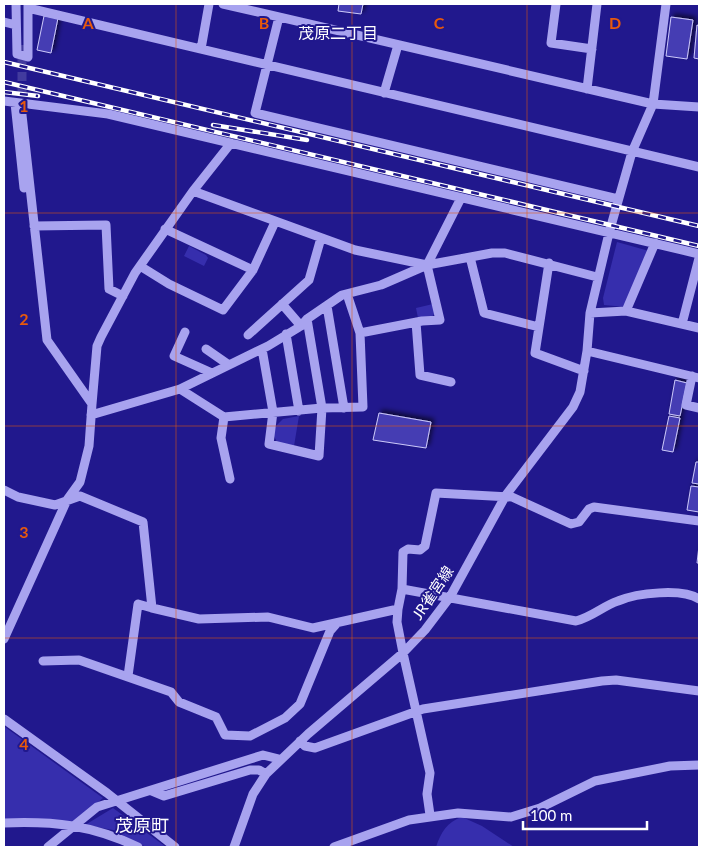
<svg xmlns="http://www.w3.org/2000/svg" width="703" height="851" viewBox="0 0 703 851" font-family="Lato,'Noto Sans JP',sans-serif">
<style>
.green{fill:#362ead}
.building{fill:#453cb3;stroke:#ccc9fa;filter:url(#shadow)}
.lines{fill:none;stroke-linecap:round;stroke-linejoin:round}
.minor-tunnel{stroke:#423b9e;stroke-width:9;stroke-dasharray:9 4.5;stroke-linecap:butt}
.minor{stroke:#a8a3ef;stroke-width:9}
.rail-casing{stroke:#fff;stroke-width:4.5}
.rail{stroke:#21188d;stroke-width:2.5;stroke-dasharray:8;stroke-linecap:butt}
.grid{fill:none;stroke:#e8590c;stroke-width:1;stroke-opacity:0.55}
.labels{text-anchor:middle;stroke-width:4;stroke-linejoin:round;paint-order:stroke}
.street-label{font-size:15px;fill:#fff;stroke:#21188d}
.neighbourhood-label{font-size:16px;fill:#fff;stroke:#21188d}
.quarter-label{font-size:18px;fill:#fff;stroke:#21188d}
.grid-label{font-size:16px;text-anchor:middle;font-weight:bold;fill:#e8590c;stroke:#21188d;stroke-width:4;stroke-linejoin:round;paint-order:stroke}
</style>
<defs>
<filter id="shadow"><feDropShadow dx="3" dy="-3" stdDeviation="2.5" flood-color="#0009"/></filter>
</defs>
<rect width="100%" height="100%" fill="#21188d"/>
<path class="green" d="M 617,242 L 649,251 L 625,307 L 604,305 L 603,298 Z
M 189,246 L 206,255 L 208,258 L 204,266 L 184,256 Z
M 433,304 L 435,313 L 431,318 L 418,318 L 416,308 Z
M 299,416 L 294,446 L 277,442 L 274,436 L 275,427 L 283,419 Z
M 5,727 L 103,798 L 74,823 L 4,823 Z
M 113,808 L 166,847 L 146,847 L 113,830 L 85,825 Z
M 462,817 L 482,826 L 514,847 L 436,847 C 441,832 447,822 462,817 Z"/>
<path class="building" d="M 339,4 L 363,4 L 361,14 L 338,11 Z
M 44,16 L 58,18 L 51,53 L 37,50 Z
M 671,17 L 693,20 L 687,59 L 666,56 Z
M 697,25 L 699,26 L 699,59 L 694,58 Z
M 675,380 L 687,383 L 680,416 L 669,414 Z
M 379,413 L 431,422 L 426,448 L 373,440 Z
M 669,416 L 680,418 L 673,452 L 662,450 Z
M 696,462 L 699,462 L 699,484 L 692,483 Z
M 691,486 L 699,487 L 699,512 L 687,510 Z
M 699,546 L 699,563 L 697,563 Z"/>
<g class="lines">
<path class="minor-tunnel" d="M 22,45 L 22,115"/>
<path class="minor" d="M 16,4 L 17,54 L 28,57 L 28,4
M 223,4 L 653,104 L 699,107
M 556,4 L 551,43 L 592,49
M 28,8 L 699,167
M 279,17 L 255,113 L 618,199
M 4,22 L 16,25
M 201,49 L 209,4
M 587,89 L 597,4
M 384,93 L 398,45
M 4,101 L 108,114 L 699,254
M 15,103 L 24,188
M 193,191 L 231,143
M 34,226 L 106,225 L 109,289 L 123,296
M 165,229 L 253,270
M 470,257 L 484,313 L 539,327
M 549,263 L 535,353 L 584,371
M 140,266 L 169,284 L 223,310 L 253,270 L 275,222
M 347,294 L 360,333 L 422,321 L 440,320 L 427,265 L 461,198
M 282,304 L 301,326
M 327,306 L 344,408
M 626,311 L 655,243
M 590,313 L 626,311 L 699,328
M 416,322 L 420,375 L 451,382
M 682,324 L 699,258
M 185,332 L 174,356 L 212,373
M 286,334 L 299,411
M 248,335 L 309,280 L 321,238
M 206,349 L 229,365
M 262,349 L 273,412 L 269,444 L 319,456 L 322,408 L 307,319
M 587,351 L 699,378
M 692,376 L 686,405 L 699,408
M 180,389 L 224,417 L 322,408 L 363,407 L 360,333
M 92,404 L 97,346 L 101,337 L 135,273 L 193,191 L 355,250 L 427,265
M 91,415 L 180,389 L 268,346 L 301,326 L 307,319 L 342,295 L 381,285 L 427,265 L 492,253 L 505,253 L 597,277
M 224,417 L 221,438 L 230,479
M 4,490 L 18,497 L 55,505 L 80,496 L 143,522 L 152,608 L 199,619 L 268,617 L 313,628 L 398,609 L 402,589 L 576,621 C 592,617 603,606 618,601 C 637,593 682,588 699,599
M 402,589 L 403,552 L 408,549 L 420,550 L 425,546 L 436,493 L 512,497 L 571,524 L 579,522 L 589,509 L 594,507 L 699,521
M 398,609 L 397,622 L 403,653 L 430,773 L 427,794 L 430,815
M 4,639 L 67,500 L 80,482 L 89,446 L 92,404 L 47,340 L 22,115
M 43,661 L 79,660 L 171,692 L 179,702 L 216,717 L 225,735 L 250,736 L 285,718 L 300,704 L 330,631 L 337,623
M 128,676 L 138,604 L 152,608
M 4,719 L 107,793 L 175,847
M 300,741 L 305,746 L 315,748 L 423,709 L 602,681 L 616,680 L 699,691
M 152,791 L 164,796 L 250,770 L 259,770 L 266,774
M 4,823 C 54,821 92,825 138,847
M 48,847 L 97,807 L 263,755 L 279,759
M 234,847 L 253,794 L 266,774 L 308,734 L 403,653 L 425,630 L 450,597 L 506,495 L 573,407 L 580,392 L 587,351 L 590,313 L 609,233 L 632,152 L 653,104 L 666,4
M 334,847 L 409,820 L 458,813 L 511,817 L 540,808 L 595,781 L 670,766 L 699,765"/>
<g class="rail-casing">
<path id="rail" d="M 4,62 L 699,226
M 4,82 L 699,246
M 4,92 L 38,96
M 213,125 L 307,140"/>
</g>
<use href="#rail" class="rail"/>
</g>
<path class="grid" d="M 176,4 L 176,847M 352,4 L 352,847M 527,4 L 527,847M 4,213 L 699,213M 4,426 L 699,426M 4,638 L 699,638"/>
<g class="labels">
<g class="street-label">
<text transform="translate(433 593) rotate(-56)" y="5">JR雀宮線</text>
</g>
<g class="neighbourhood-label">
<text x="338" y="39">茂原二丁目</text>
</g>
<g class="quarter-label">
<text x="142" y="832">茂原町</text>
</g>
</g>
<g class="grid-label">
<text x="88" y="29">A</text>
<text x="264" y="29">B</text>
<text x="439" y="29">C</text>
<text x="615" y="29">D</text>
<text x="24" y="112">1</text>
<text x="24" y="325">2</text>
<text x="24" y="538">3</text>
<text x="24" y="750">4</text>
</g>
<rect width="703" height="851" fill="none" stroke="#ffffff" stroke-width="10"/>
<path d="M523 821v8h124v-8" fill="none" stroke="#ffffff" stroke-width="2.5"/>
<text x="530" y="821" font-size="15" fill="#ffffff" stroke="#21188d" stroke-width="4" paint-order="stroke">100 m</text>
</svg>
